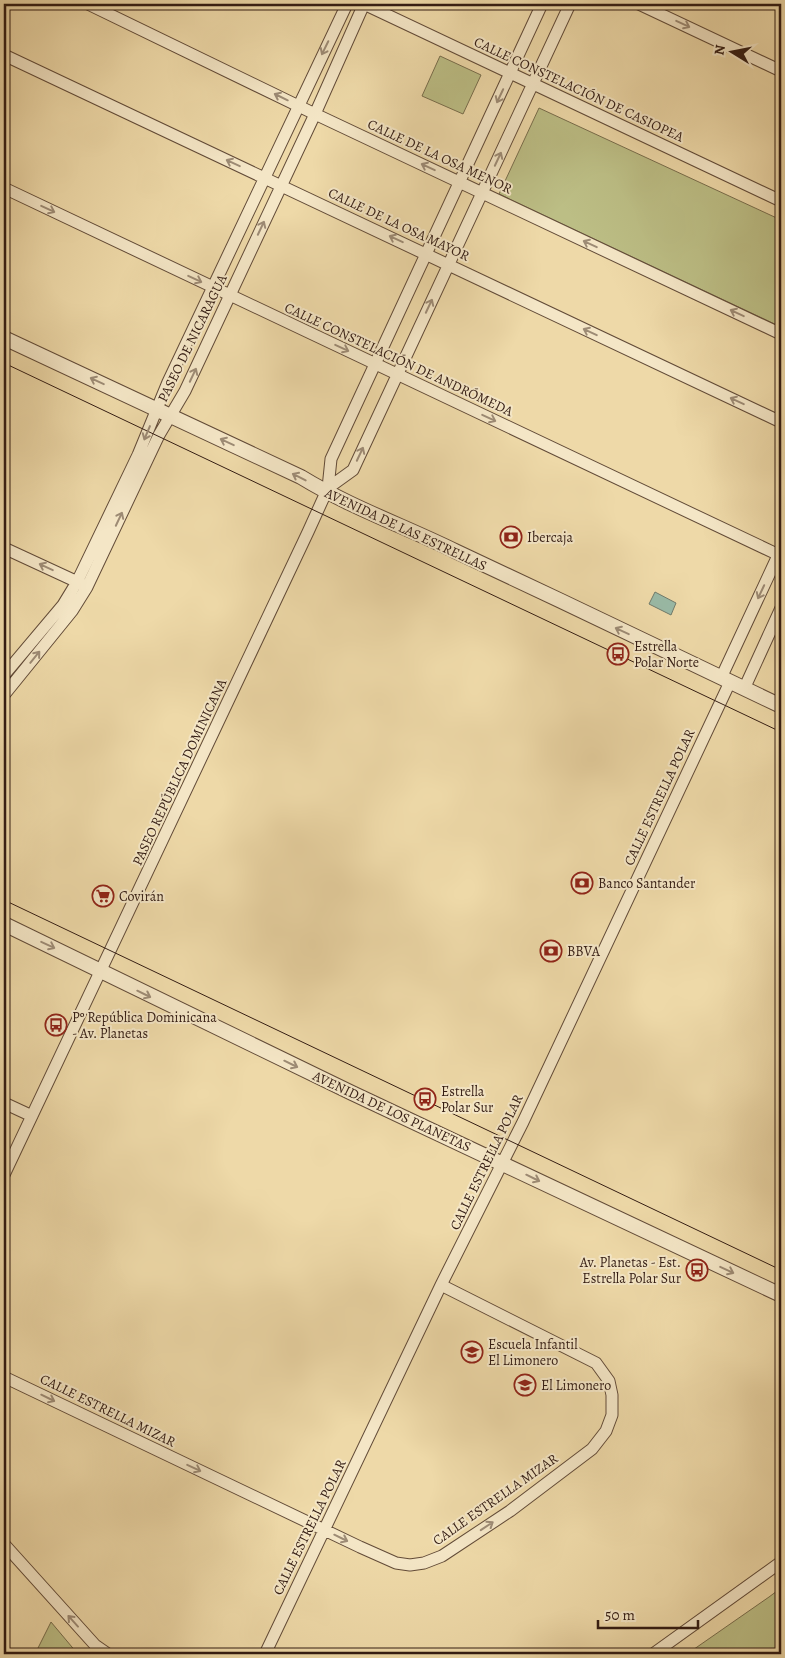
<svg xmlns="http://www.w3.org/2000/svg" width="785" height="1658" viewBox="0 0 785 1658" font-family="Alegreya,serif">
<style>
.green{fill:#bcbe85;stroke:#786d4c}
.water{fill:#99baa7;stroke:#707b6c}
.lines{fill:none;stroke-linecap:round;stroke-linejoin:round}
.minor-casing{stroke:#624b38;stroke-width:13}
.tertiary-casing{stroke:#624b38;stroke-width:16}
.minor{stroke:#f4e6c6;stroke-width:11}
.tertiary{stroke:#f4e6c6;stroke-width:14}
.tram{stroke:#331c13;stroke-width:1}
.oneway{stroke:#9d8b75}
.labels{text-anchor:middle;stroke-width:4;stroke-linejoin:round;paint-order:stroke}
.street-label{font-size:14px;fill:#331c13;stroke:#f4e6c6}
.poi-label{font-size:14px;fill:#331c13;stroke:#f4e6c6;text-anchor:start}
</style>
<rect width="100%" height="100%" fill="#eed9a8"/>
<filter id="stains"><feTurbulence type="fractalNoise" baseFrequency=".004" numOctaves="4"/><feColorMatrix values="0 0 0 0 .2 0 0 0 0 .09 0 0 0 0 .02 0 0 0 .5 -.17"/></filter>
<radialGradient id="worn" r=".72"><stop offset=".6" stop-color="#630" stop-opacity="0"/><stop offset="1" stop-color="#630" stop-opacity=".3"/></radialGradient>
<path class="green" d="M 440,56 L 481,75 L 463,114 L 422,96 Z
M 539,108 L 781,220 L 781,327 L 499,194 Z
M 781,1588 L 781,1654 L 687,1654 L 769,1597 Z
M 51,1622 L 77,1653 L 79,1654 L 35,1654 Z"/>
<path class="water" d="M 655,592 L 676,603 L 671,615 L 649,604 Z"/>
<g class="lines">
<g class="minor-casing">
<path id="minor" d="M 88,4 L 315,114 L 781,334
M 364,4 L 781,201
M 639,4 L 781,71
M 4,55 L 781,422
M 4,188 L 781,556
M 328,488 L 353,470 L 570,4
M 4,548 L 84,585
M 4,675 L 63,605 L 77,582 L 138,455 L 168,382 L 347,4
M 721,678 L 781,549
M 744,689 L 781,608
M 4,695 L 72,611 L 87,587 L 159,435 L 185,391 L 315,114 L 364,4
M 4,1103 L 32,1116
M 4,1175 L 308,532 L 328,488 L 331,459 L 542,4
M 4,1377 L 360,1547 L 396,1563 L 410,1565 L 424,1563 L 442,1556 L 510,1511 L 592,1449 L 606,1431 L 612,1415 L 612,1395 L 609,1381 L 596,1363 L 441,1285
M 4,1544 L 95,1645 L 108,1654
M 265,1654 L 441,1285 L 523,1122 L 730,682
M 653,1654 L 781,1562"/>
</g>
<g class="tertiary-casing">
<path id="tertiary" d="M 4,338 L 301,477 C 350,507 404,526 455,551 C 564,602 673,654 781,706
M 4,924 L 352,1093 L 781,1295"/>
</g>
<use href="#minor" class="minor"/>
<use href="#tertiary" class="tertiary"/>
<path class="tram" d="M 4,363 L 781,732
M 4,900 L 781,1270"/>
</g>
<defs><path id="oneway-shaft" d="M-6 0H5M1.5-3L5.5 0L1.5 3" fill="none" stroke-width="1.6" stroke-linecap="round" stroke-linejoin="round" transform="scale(1.25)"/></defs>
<g class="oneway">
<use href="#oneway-shaft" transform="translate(683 24) rotate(25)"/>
<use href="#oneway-shaft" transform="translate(325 48) rotate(116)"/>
<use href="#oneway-shaft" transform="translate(500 96) rotate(115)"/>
<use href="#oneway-shaft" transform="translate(281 97) rotate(-154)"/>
<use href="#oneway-shaft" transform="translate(498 159) rotate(-65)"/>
<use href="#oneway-shaft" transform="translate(233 163) rotate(-155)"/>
<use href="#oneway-shaft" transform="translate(428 167) rotate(-155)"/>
<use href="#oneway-shaft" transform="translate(48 209) rotate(25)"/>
<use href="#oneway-shaft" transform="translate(261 228) rotate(-65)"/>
<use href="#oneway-shaft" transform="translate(396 239) rotate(-155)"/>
<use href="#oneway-shaft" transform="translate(590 244) rotate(-155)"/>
<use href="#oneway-shaft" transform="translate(195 279) rotate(25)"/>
<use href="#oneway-shaft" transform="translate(429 306) rotate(-65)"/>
<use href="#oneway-shaft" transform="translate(737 313) rotate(-155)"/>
<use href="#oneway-shaft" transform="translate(590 332) rotate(-155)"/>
<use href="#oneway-shaft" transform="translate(342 348) rotate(25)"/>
<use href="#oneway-shaft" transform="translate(193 375) rotate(-65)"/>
<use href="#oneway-shaft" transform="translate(97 381) rotate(-155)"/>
<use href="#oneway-shaft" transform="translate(737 401) rotate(-155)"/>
<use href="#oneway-shaft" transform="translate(489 418) rotate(25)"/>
<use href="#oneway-shaft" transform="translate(147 433) rotate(113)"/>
<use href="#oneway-shaft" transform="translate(227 442) rotate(-155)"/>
<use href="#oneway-shaft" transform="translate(360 454) rotate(-65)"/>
<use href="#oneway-shaft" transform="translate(299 477) rotate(-153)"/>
<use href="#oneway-shaft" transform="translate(119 519) rotate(-65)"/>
<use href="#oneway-shaft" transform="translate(46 567) rotate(-155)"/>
<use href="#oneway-shaft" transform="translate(761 592) rotate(115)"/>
<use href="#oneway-shaft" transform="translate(622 631) rotate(-155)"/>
<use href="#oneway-shaft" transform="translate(35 657) rotate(-51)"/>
<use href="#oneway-shaft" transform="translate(48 945) rotate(25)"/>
<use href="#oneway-shaft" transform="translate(144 994) rotate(26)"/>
<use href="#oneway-shaft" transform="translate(291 1064) rotate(26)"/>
<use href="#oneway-shaft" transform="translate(533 1178) rotate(26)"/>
<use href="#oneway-shaft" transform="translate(727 1270) rotate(25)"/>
<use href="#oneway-shaft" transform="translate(48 1398) rotate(26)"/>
<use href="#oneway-shaft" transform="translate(194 1468) rotate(25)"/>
<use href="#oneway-shaft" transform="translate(487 1526) rotate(-34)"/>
<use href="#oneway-shaft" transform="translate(341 1538) rotate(26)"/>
<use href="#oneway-shaft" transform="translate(73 1621) rotate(-132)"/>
</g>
<defs>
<g id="bank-ring" transform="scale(1.125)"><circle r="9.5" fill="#f4e6c6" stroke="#8f2418" stroke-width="1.5"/><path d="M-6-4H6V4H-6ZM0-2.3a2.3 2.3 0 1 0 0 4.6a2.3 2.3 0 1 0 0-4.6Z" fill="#8f2418"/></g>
<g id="bus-ring" transform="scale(1.125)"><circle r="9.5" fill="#f4e6c6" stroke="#8f2418" stroke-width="1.5"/><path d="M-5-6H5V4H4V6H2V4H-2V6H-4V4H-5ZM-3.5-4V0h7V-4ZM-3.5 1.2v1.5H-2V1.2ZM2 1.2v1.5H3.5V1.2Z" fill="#8f2418"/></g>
<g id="supermarket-ring" transform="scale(1.125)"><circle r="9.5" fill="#f4e6c6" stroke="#8f2418" stroke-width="1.5"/><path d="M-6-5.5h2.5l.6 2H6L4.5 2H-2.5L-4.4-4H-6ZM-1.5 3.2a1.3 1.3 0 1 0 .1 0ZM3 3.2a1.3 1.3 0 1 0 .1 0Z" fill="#8f2418"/></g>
<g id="school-ring" transform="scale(1.125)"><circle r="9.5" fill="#f4e6c6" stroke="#8f2418" stroke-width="1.5"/><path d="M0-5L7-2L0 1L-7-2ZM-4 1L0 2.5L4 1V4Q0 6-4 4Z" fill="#8f2418"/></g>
</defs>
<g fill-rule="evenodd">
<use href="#bank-ring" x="511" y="537"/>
<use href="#bus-ring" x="618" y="654"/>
<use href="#bank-ring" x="582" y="883"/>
<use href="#supermarket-ring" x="103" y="896"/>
<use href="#bank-ring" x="551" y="951"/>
<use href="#bus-ring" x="56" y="1025"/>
<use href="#bus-ring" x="425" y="1099"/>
<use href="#bus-ring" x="697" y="1270"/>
<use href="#school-ring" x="472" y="1352"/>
<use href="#school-ring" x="525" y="1385"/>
</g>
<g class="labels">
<g class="street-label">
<text transform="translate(579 89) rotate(25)" y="5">CALLE CONSTELACIÓN DE CASIOPEA</text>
<text transform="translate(440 156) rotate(25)" y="5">CALLE DE LA OSA MENOR</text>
<text transform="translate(399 224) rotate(25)" y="5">CALLE DE LA OSA MAYOR</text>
<text transform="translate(192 338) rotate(-64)" y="5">PASEO DE NICARAGUA</text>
<text transform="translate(399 359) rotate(25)" y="5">CALLE CONSTELACIÓN DE ANDRÓMEDA</text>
<text transform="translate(406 529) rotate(25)" y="5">AVENIDA DE LAS ESTRELLAS</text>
<text transform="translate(179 772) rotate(-65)" y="5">PASEO REPÚBLICA DOMINICANA</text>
<text transform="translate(659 797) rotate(-65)" y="5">CALLE ESTRELLA POLAR</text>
<text transform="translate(392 1111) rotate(25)" y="5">AVENIDA DE LOS PLANETAS</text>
<text transform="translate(486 1162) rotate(-64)" y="5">CALLE ESTRELLA POLAR</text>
<text transform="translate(108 1410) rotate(26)" y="5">CALLE ESTRELLA MIZAR</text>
<text transform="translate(495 1499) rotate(-35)" y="5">CALLE ESTRELLA MIZAR</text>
<text transform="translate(309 1527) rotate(-64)" y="5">CALLE ESTRELLA POLAR</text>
</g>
<g class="poi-label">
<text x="527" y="542">Ibercaja</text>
<text x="634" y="651">Estrella<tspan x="634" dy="16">Polar Norte</tspan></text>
<text x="598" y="888">Banco Santander</text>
<text x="119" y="901">Covirán</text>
<text x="567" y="956">BBVA</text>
<text x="72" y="1022">Pº República Dominicana<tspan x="72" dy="16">- Av. Planetas</tspan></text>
<text x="441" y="1096">Estrella<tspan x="441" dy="16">Polar Sur</tspan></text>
<text x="681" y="1267" text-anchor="end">Av. Planetas - Est.<tspan x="681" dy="16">Estrella Polar Sur</tspan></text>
<text x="488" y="1349">Escuela Infantil<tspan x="488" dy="16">El Limonero</tspan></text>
<text x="541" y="1390">El Limonero</text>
</g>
</g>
<rect width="785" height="1658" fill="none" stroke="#eed9a8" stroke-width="20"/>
<rect x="5" y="5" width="775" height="1648" fill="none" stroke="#331c13" stroke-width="2.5"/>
<rect x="10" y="10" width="765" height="1638" fill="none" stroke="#331c13"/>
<g transform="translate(732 52) rotate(280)" stroke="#f4e6c6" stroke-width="4" paint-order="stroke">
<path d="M0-4L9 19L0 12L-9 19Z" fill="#331c13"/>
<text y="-8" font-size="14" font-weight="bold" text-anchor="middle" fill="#331c13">N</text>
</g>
<path d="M598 1620v8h100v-8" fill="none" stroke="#331c13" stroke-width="2.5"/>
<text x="605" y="1620" font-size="15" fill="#331c13" stroke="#f4e6c6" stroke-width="4" paint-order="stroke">50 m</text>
<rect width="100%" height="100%" filter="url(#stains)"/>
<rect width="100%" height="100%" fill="url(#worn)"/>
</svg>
